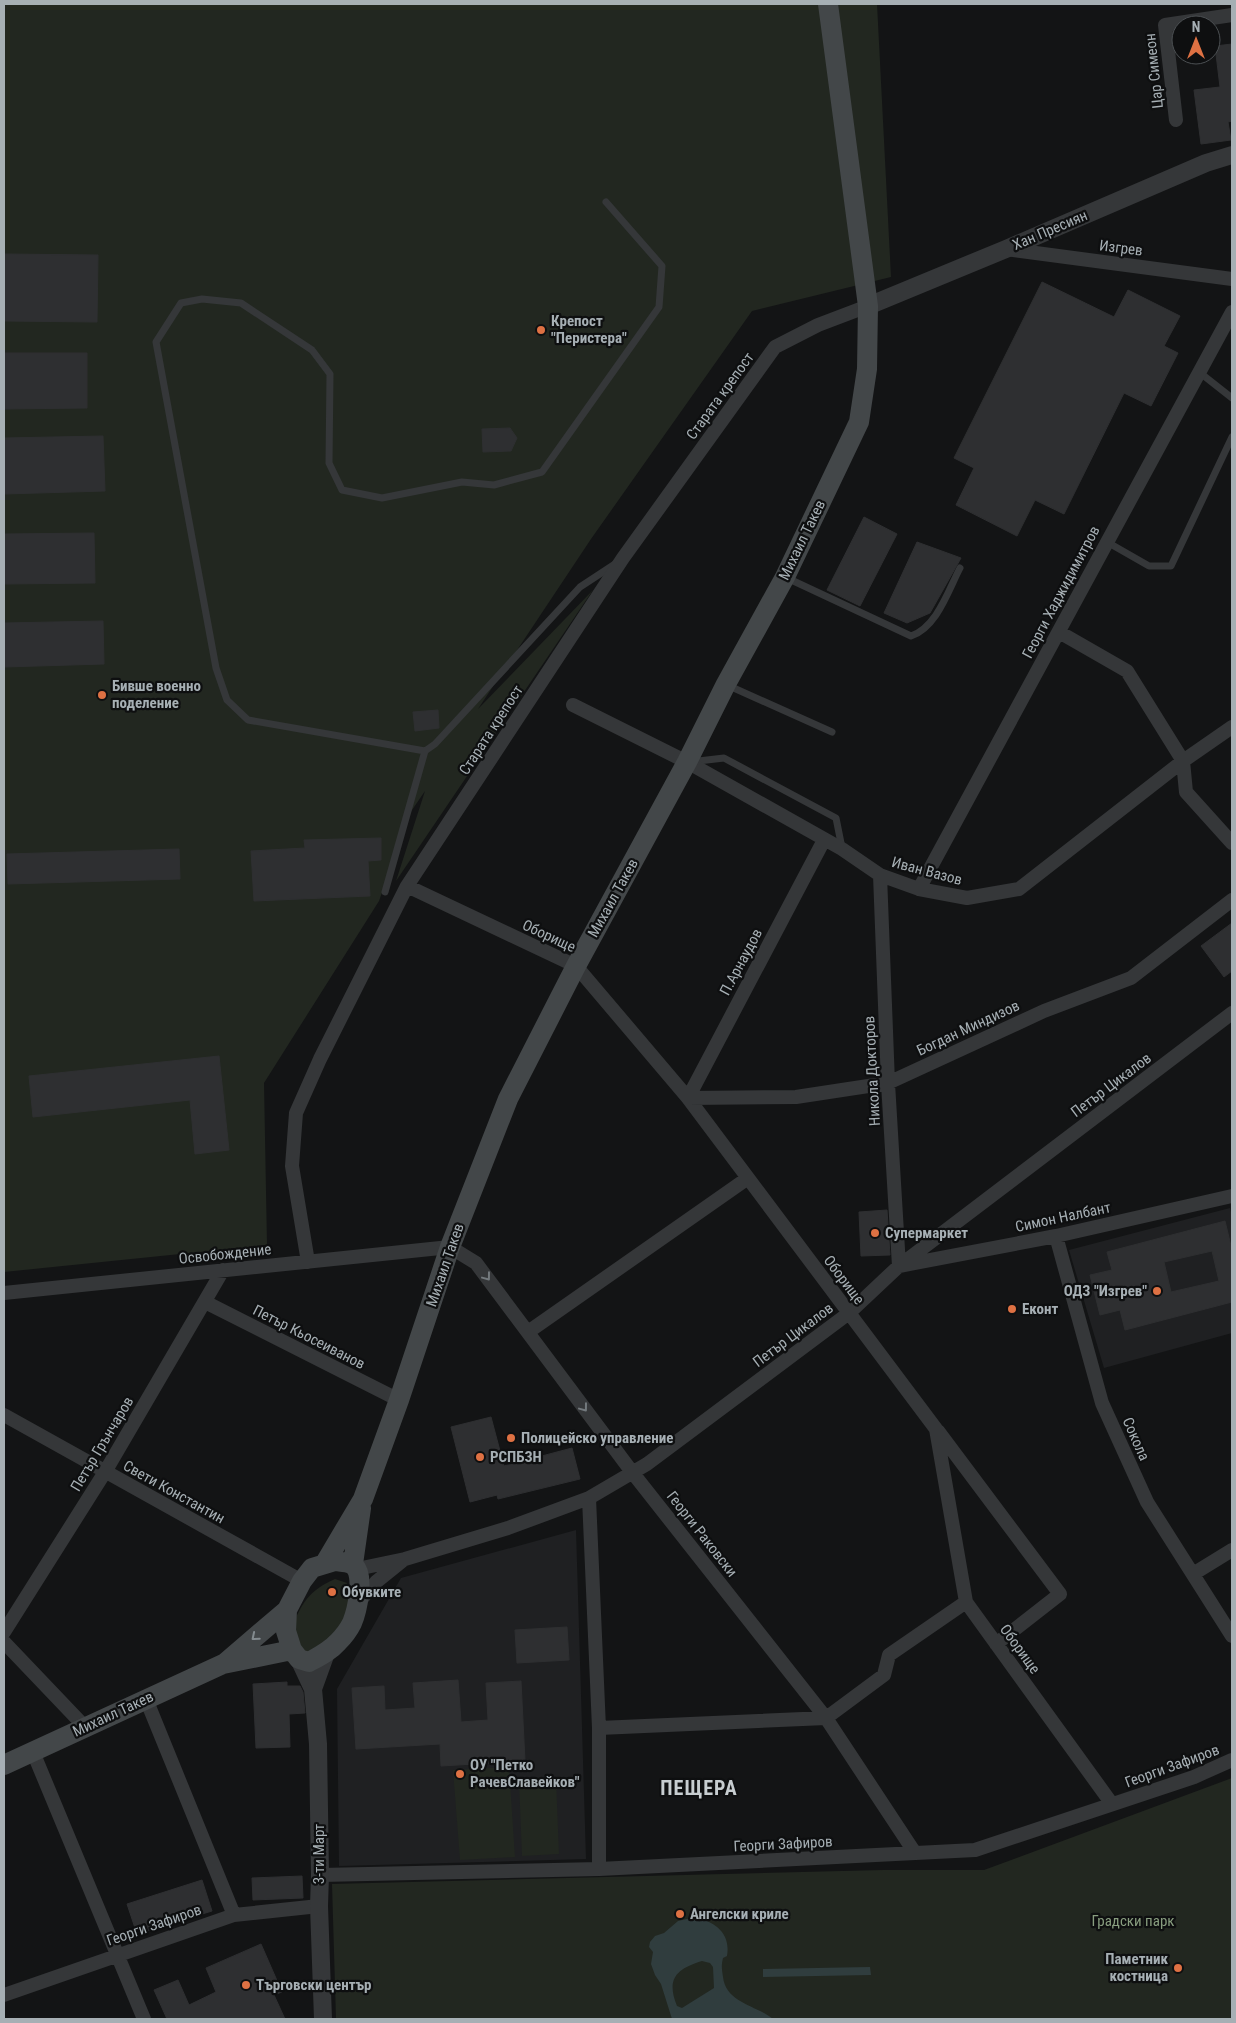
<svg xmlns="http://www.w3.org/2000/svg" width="1236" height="2023" viewBox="0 0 1236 2023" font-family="'Roboto Condensed',sans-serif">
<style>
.built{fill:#1f2022}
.green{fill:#222720}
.water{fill:#303d3e;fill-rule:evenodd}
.building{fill:#2e2f31;stroke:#2e2f31;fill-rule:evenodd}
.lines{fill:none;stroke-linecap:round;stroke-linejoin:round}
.service{stroke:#353739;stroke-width:7}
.minor{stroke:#353739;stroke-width:14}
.tertiary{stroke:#353739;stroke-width:18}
.secondary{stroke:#434749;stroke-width:20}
.oneway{stroke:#73797d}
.oneway2{stroke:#838b8f}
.poi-dot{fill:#de7143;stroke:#0e0f10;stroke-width:2}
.labels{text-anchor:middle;stroke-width:4.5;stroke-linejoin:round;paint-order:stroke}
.street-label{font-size:15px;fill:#a6afb4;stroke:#0e0f10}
.poi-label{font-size:15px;font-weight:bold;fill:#a6afb4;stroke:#0e0f10;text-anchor:start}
.park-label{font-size:15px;fill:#889d7f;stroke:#0e0f10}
.district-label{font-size:20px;font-weight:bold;letter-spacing:1px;fill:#c7cdd0;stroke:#0e0f10}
</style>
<rect width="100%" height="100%" fill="#131415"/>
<path class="built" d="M 1230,1208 L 1232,1216 L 1232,1333 L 1104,1368 L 1069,1250 Z
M 576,1530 L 586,1859 L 339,1866 L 337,1689 L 401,1578 Z"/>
<path class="green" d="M 4,4 L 877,4 L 891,277 L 752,311 L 591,539 L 478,709 L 593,590 L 396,881 L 425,791 L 410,813 L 379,901 L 264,1083 L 267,1245 L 4,1272 Z
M 335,1579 L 347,1583 C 353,1604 343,1634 323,1646 C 318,1649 311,1651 305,1654 L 291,1629 C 302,1603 308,1591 335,1579 Z
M 509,1767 L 515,1857 L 460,1860 L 453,1770 Z
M 1232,1778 L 1232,2019 L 336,2019 L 332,1884 L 883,1870 L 984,1870 Z
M 556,1779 L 559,1854 L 522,1856 L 519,1781 Z"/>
<path class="water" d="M 695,1917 C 715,1922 731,1933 727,1956 L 723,1958 C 721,1966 722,1970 723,1977 C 726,2003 756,2005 773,2019 L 672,2019 L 661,1984 L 655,1975 L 651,1964 L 653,1952 L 649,1947 L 650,1942 L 655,1936 L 664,1933 L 678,1921 ZM 702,1961 L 710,1963 L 713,1967 L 714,1988 L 682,2008 L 677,2006 C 666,1979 676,1969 702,1961 Z
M 870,1967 L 871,1975 L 763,1977 L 763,1969 Z"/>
<path class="building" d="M 1232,44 L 1232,121 L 1228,122 L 1231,140 L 1201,144 L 1194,90 L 1220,87 L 1215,46 Z
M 4,254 L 98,255 L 97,322 L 4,321 Z
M 1042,282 L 1114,317 L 1128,290 L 1180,316 L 1164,346 L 1178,353 L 1151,406 L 1124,393 L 1064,514 L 1035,500 L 1017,536 L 956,505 L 974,468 L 954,458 Z
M 4,353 L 87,353 L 87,408 L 4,409 Z
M 510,428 L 517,438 L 511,451 L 483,452 L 482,429 Z
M 103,436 L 105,491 L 4,494 L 4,438 Z
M 864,517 L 897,534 L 860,606 L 827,590 Z
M 94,533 L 95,583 L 4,584 L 4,534 Z
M 917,542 L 961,558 L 930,613 L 907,623 L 884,613 Z
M 103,621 L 104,664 L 4,667 L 4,623 Z
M 438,710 L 439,728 L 415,731 L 413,712 Z
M 381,838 L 381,860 L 368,861 L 370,896 L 254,901 L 251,851 L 305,848 L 304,840 Z
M 179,849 L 180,879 L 8,884 L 7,854 Z
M 1232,923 L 1232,971 L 1224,977 L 1201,946 Z
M 219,1056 L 229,1150 L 195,1154 L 190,1100 L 33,1117 L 29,1076 Z
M 887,1210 L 890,1255 L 861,1256 L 859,1212 Z
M 1225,1221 L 1232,1250 L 1232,1302 L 1125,1330 L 1120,1310 L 1100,1315 L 1090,1275 L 1112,1270 L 1107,1252 ZM 1212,1251 L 1219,1281 L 1171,1292 L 1164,1262 Z
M 491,1417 L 504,1466 L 572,1448 L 580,1479 L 498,1499 L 497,1495 L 470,1502 L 451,1427 Z
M 567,1627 L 569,1660 L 517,1663 L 515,1630 Z
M 458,1680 L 461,1722 L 488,1720 L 486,1683 L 521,1681 L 525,1761 L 441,1766 L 440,1744 L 356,1749 L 352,1688 L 384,1686 L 385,1710 L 415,1708 L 413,1683 Z
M 287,1682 L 287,1686 L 300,1686 L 303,1692 L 305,1713 L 289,1714 L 290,1747 L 256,1748 L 253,1684 Z
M 302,1876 L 303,1898 L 253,1900 L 252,1878 Z
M 202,1880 L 212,1911 L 137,1934 L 127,1904 Z
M 261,1944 L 282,1992 L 274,1995 L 285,2019 L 167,2019 L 154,1990 L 178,1980 L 189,2005 L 216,1992 L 206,1968 Z"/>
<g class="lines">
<path class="service" d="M 1199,372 L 1232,398
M 1107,542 L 1149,566 L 1171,566 L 1232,437
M 787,578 L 911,636 C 937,627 948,591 960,568
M 727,685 L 832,732
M 425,751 L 248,720 L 227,700 L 216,668 L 156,342 L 181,303 L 202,299 L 241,303 L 312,350 L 330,374 L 329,463 L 342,490 L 382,498 L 462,482 L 494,485 L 542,472 L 659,307 L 662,266 L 606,202
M 690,762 L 724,758 L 836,818 L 842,848
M 385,892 L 425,751 L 435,744 L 580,587 L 615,564"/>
<path class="minor" d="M 1176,120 L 1165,25 L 1232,15
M 1006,249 L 1232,279
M 1059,632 L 1127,671 L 1183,761 L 1186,792 L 1232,843
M 573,705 L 687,762 L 842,849 L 880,875 L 919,889 L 967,898 L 1019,889 L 1183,761 L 1232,727
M 824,840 L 688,1098 L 796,1097 L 888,1083 L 1044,1011 L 1131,978 L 1232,900
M 880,875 L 888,1083 L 899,1266 L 1056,1236 L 1232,1196
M 407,886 L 576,966 L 688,1098 L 936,1429 L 966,1602 L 1112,1804
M 919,889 L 1232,312
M 1056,1236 L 1102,1403 L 1147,1502 L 1232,1636
M 308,1262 L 292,1166 L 296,1113 L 320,1059 L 407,886 L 623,558 L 775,347 L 818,325 L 868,306
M 4,1293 L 450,1247 L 476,1263 L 632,1472 L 826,1718 L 915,1853
M 205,1302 L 399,1400
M 528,1332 L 748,1178
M 4,1415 L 302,1581
M 938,1431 L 1060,1594 L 996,1644
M 589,1498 L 599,1728 L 599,1869
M 357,1569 L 405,1559 L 508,1528 L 589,1498 L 647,1464 L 849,1313 L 899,1266 L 1232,1013
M 1193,1574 L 1232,1550
M 358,1603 L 376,1582 L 402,1561
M 4,1632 L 105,1472 L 223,1270
M 4,1642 L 85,1727
M 146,1699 L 234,1915
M 599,1728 L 826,1718 L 884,1675 L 889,1655 L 966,1602
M 33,1752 L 144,2019
M 320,1875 L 599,1869 L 975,1850 L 1194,1777 L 1232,1760
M 4,1995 L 234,1915 L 319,1906"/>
<path class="tertiary" d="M 868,306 L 1006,249 L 1206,163 L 1232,155
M 299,1659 L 313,1689 L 318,1744 L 320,1875 L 319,1906 L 323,2019
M 313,1689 L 326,1653"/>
<path class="secondary" d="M 335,1561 C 341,1562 350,1562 354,1566 C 365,1575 357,1611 352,1623 C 349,1629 343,1637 338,1642 C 330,1651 320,1656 309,1662 L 299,1659 L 292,1650 L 286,1631 L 287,1610 L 302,1581 L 312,1568 Z
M 325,1563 L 363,1499 L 399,1400 L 450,1247 L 508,1099 L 576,966 L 687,762 L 726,684 L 785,577 L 859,422 L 867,369 L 868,306 L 828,4
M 353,1564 L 361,1508
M 225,1663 L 287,1610
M 4,1765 L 223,1664 L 292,1650"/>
</g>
<defs><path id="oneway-chevron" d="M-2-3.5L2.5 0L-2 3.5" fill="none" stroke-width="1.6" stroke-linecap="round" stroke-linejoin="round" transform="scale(1.25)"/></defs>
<g class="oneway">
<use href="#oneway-chevron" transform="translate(487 1277) rotate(53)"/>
<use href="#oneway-chevron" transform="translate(584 1408) rotate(53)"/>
</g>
<use class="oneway2" href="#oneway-chevron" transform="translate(255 1637) rotate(140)"/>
<g class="poi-dot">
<circle cx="541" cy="330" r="5"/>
<circle cx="102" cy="695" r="5"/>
<circle cx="875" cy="1233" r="5"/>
<circle cx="1157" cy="1291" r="5"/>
<circle cx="1012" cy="1309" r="5"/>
<circle cx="511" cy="1438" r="5"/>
<circle cx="480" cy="1457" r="5"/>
<circle cx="332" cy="1592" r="5"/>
<circle cx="460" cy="1774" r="5"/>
<circle cx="680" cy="1914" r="5"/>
<circle cx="1178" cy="1968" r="5"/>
<circle cx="246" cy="1985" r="5"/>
</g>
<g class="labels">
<g class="street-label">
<text transform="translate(1154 71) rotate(-96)" y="5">Цар Симеон</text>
<text transform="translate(1050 230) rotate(-23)" y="5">Хан Пресиян</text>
<text transform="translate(1121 248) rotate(7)" y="5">Изгрев</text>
<text transform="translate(720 396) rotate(-54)" y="5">Старата крепост</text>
<text transform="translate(802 540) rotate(-64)" y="5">Михаил Такев</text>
<text transform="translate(1061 592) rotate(-62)" y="5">Георги Хаджидимитров</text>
<text transform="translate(491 730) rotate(-57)" y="5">Старата крепост</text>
<text transform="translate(927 871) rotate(15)" y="5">Иван Вазов</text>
<text transform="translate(613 898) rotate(-61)" y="5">Михаил Такев</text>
<text transform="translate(549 936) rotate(25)" y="5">Оборище</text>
<text transform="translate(741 962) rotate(-62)" y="5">П.Арнаудов</text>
<text transform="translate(968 1028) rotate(-25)" y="5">Богдан Миндизов</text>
<text transform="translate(872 1071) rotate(-93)" y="5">Никола Докторов</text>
<text transform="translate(1111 1085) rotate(-37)" y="5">Петър Цикалов</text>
<text transform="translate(1063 1217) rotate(-12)" y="5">Симон Налбант</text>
<text transform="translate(225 1254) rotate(-6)" y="5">Освобождение</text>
<text transform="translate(445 1265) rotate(-71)" y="5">Михаил Такев</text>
<text transform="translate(844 1280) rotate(53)" y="5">Оборище</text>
<text transform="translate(793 1335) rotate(-37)" y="5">Петър Цикалов</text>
<text transform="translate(309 1337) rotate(27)" y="5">Петър Кьосеиванов</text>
<text transform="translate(1136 1439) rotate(66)" y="5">Сокола</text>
<text transform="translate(102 1444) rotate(-59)" y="5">Петър Грънчаров</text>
<text transform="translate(174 1492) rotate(29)" y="5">Свети Константин</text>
<text transform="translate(702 1534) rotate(52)" y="5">Георги Раковски</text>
<text transform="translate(1020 1649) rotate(54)" y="5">Оборище</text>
<text transform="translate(113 1714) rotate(-25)" y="5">Михаил Такев</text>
<text transform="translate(1172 1766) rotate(-20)" y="5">Георги Зафиров</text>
<text transform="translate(783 1844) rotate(-3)" y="5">Георги Зафиров</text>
<text transform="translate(319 1854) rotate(-90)" y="5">3-ти Март</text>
<text transform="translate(154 1925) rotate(-19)" y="5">Георги Зафиров</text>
</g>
<g class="poi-label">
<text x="551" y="326">Крепост<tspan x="551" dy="17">"Перистера"</tspan></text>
<text x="112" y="691">Бивше военно<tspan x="112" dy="17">поделение</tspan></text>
<text x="885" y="1238">Супермаркет</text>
<text x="1147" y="1296" text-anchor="end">ОДЗ "Изгрев"</text>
<text x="1022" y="1314">Еконт</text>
<text x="521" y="1443">Полицейско управление</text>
<text x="490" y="1462">РСПБЗН</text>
<text x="342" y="1597">Обувките</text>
<text x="470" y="1770">ОУ "Петко<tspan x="470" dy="17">РачевСлавейков"</tspan></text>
<text x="690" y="1919">Ангелски криле</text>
<text x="1168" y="1964" text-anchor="end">Паметник<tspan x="1168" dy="17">костница</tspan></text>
<text x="256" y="1990">Търговски център</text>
</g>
<g class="park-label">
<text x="1133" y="1926">Градски парк</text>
</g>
<g class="district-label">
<text x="699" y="1795">ПЕЩЕРА</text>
</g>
</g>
<rect width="1236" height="2023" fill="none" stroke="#a6afb4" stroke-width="10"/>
<g transform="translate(1196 40)"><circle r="24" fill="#0e0f10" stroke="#4b4f52"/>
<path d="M0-4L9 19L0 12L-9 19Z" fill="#de7143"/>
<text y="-8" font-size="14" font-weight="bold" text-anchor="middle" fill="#a6afb4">N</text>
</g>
</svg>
